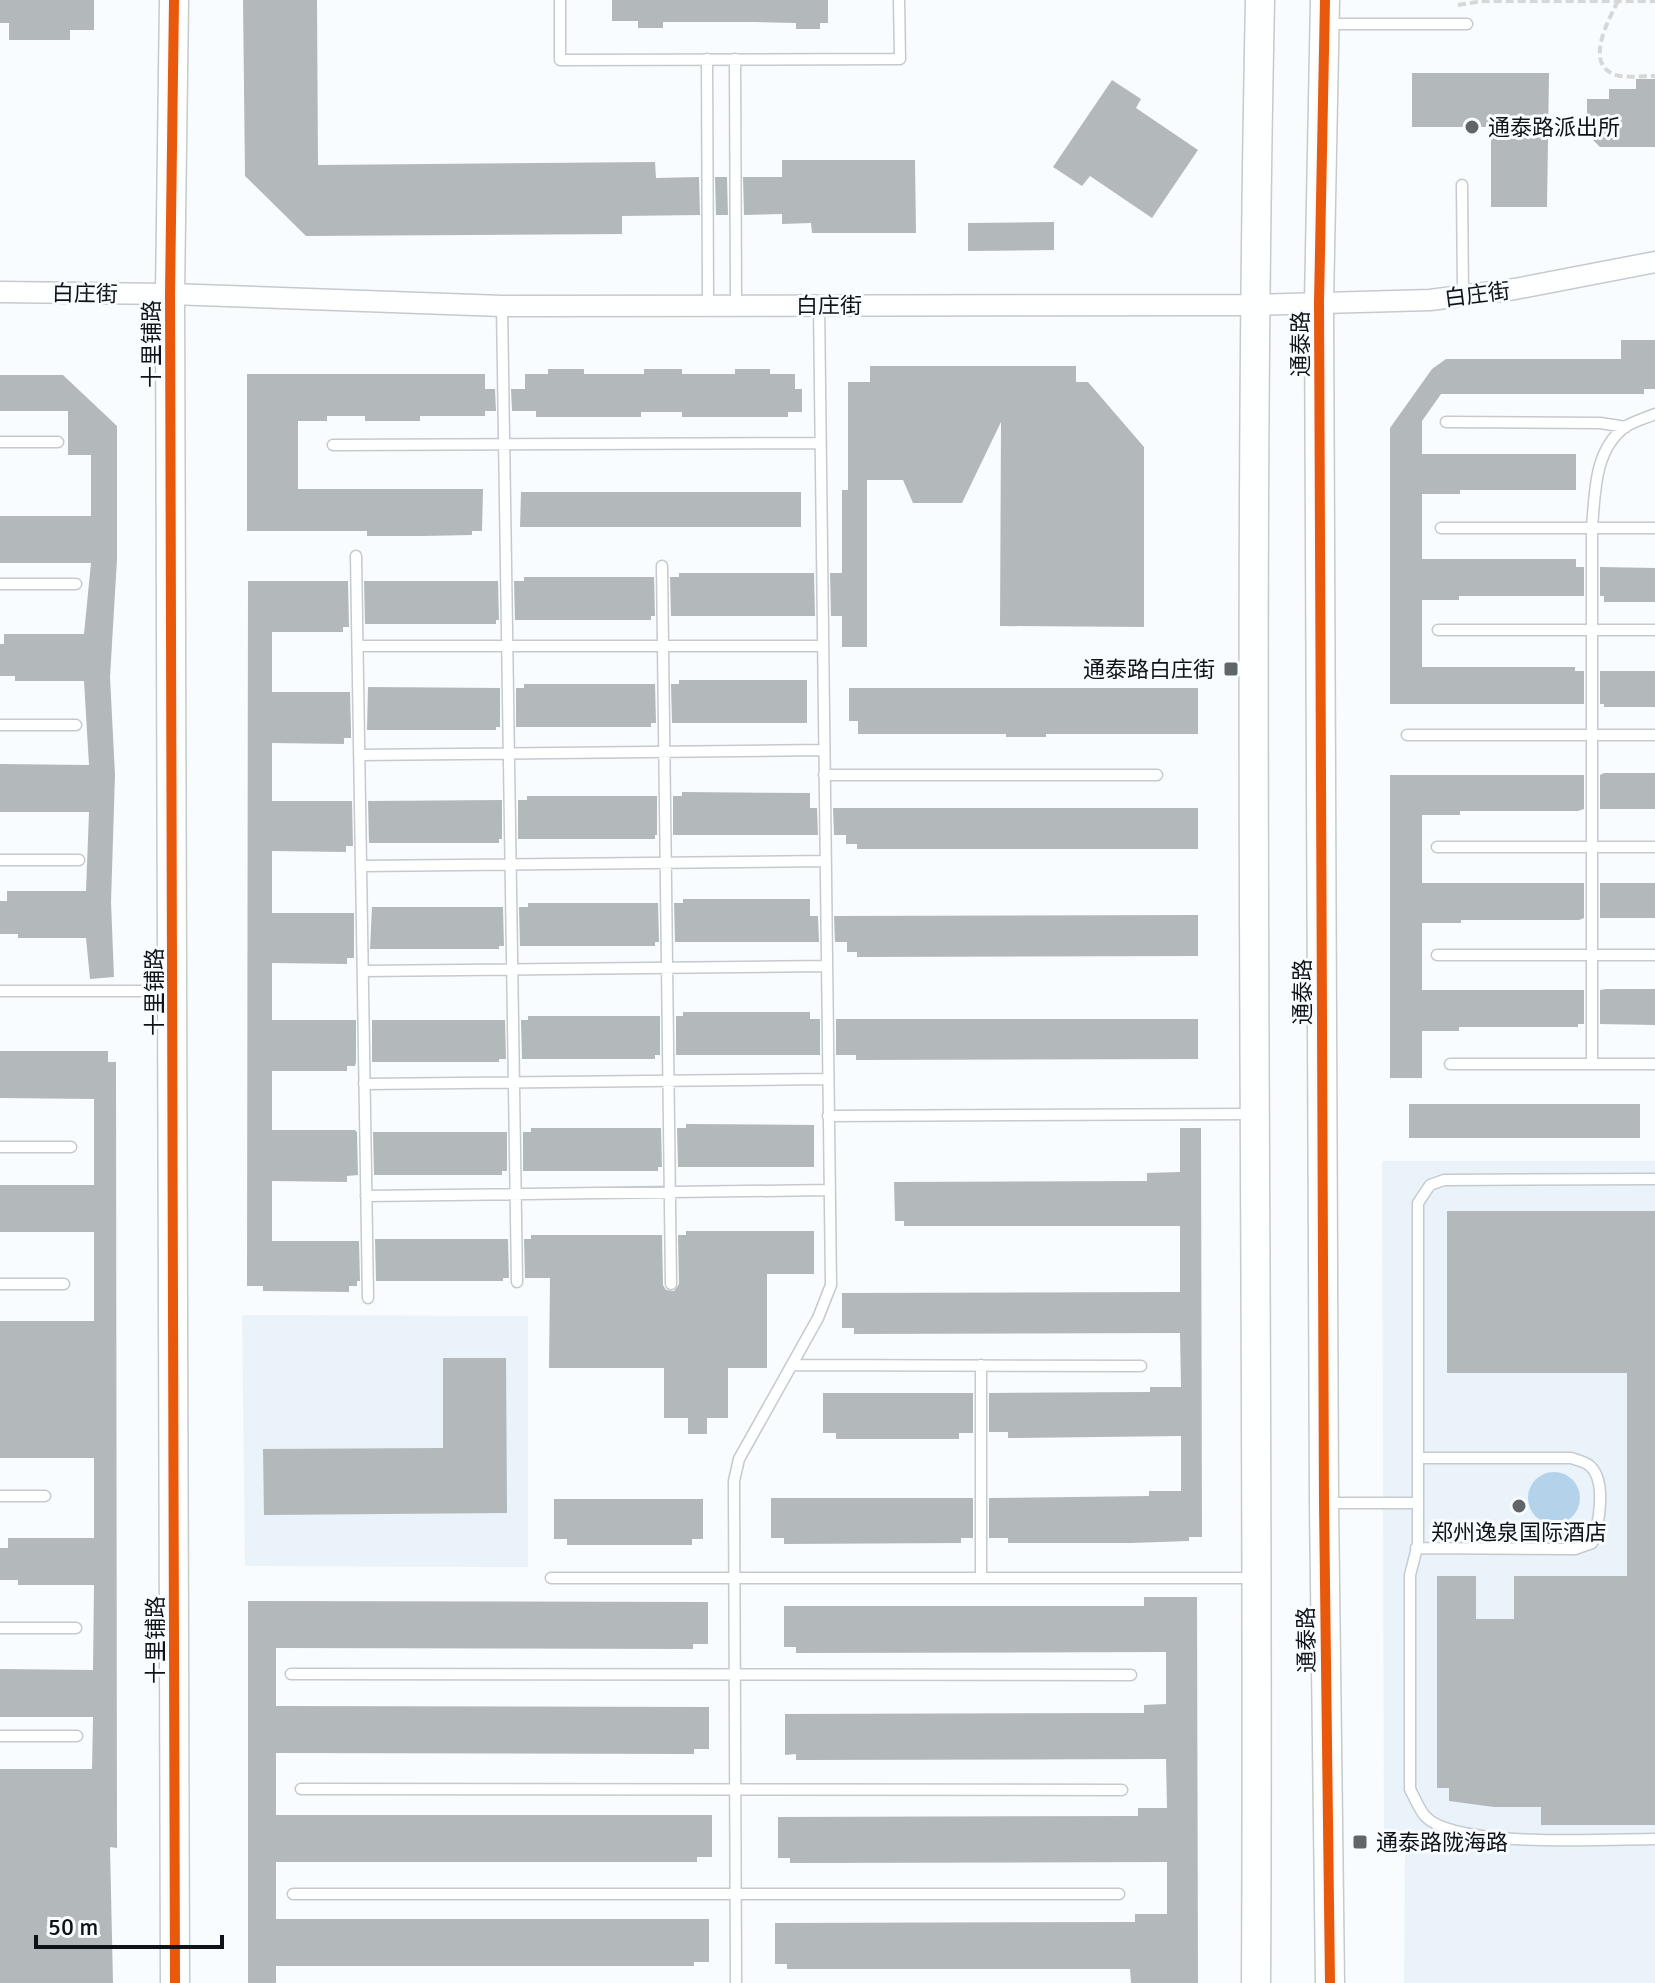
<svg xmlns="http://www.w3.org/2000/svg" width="1655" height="1983" viewBox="0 0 1655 1983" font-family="Signika,'Noto Sans SC',sans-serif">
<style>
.built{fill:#eaf2fa}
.water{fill:#b4d3ea}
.building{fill:#b3b8bb}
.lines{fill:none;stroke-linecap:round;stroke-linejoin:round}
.lane-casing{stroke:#c5cacd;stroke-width:13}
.street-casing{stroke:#c5cacd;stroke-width:23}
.secondary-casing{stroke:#c5cacd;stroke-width:31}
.path{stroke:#d5d7d8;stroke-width:4;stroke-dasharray:8 4;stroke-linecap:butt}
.lane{stroke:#feffff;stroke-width:10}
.street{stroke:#feffff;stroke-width:20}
.secondary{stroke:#feffff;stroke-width:28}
.cycleway-casing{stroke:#f8fcff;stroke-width:15}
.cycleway{stroke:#e8590c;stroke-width:10}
.poi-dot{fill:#606568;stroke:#f8fcff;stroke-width:3}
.labels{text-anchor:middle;stroke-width:6;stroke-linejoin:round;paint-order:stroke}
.poi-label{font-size:22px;fill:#0d1318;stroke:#f8fcff;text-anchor:start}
.street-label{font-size:22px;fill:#0d1318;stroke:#f8fcff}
</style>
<rect width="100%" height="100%" fill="#f9fcfe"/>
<path class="built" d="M 1382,1161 L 1655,1161 L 1655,1983 L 1404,1983 L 1405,1852 L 1384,1851 Z
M 242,1315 L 528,1316 L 528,1567 L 245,1566 Z"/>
<path class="water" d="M1528 1498a26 26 0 1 1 52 0a26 26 0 1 1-52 0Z"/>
<path class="building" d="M 0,0 L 94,0 L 94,30 L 70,30 L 70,40 L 9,40 L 9,23 L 0,23 Z
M 243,0 L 317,0 L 318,165 L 655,162 L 656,178 L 699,177 L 700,215 L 622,216 L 622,234 L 306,236 L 245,176 Z
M 612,0 L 828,0 L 828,23 L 820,23 L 820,29 L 796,29 L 796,23 L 754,22 L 663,22 L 663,28 L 638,28 L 638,21 L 612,21 Z
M 1412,73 L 1549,73 L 1547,207 L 1491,207 L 1491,127 L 1412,127 Z
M 1636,79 L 1655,79 L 1655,147 L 1600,147 L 1587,134 L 1587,99 L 1609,99 L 1609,89 L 1636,89 Z
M 1112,80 L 1141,99 L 1136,108 L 1198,150 L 1152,218 L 1090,176 L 1082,186 L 1053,167 Z
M 782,160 L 915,160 L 916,233 L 812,233 L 811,223 L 782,224 L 782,214 L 744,215 L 743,177 L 782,177 Z
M 715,177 L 727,177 L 728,215 L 716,215 Z
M 1054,222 L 1054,250 L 968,251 L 968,223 Z
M 1621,340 L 1655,340 L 1655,389 L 1644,389 L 1644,394 L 1441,394 L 1422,421 L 1422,454 L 1576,454 L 1576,490 L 1460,490 L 1460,494 L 1422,494 L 1422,559 L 1576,559 L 1576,567 L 1584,567 L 1584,596 L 1459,596 L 1459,600 L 1422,600 L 1422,667 L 1575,667 L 1575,671 L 1584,671 L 1584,704 L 1390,704 L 1390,428 L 1432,369 L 1446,359 L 1621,359 Z
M 870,366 L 1076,366 L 1076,382 L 1088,382 L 1144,447 L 1144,627 L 1000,626 L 1001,422 L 962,503 L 913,503 L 903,480 L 867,480 L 867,647 L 842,647 L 842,616 L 831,616 L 830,573 L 842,573 L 842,490 L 848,490 L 848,382 L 870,382 Z
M 548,369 L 584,369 L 584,374 L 644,374 L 644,369 L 682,369 L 682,374 L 735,374 L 735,369 L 770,369 L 770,374 L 795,374 L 795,389 L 802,389 L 802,412 L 788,412 L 788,417 L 682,417 L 682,412 L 641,412 L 641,417 L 536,417 L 536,411 L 512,411 L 511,389 L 525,389 L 525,374 L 548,374 Z
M 247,374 L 485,374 L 485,389 L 495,389 L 496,411 L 485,411 L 485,416 L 420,416 L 420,421 L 365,421 L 365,416 L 327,416 L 327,421 L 298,421 L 298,489 L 483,489 L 482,531 L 472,531 L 472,535 L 423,536 L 367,536 L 367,531 L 247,531 Z
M 0,375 L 63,375 L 117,426 L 117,559 L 110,677 L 115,775 L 111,902 L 114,977 L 90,979 L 86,938 L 18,938 L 18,934 L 0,934 L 0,901 L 7,901 L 7,891 L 86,891 L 89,812 L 0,812 L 0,764 L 89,765 L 84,681 L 15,681 L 15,676 L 0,676 L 0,644 L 4,644 L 4,634 L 84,634 L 91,563 L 0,563 L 0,516 L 91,516 L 91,455 L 68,455 L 68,411 L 0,411 Z
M 521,492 L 801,492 L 801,527 L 520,527 Z
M 1600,567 L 1655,568 L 1655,602 L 1604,602 L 1604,596 L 1600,596 Z
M 679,573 L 814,573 L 815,616 L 671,616 L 670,577 L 679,577 Z
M 524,577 L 654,577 L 655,616 L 651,616 L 651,620 L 515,620 L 514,581 L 524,581 Z
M 248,581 L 348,581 L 349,627 L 343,627 L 343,632 L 272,632 L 272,692 L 350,692 L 351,730 L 351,738 L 344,738 L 344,744 L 272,743 L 272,801 L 352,801 L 353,846 L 346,846 L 346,852 L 272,851 L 272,913 L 354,913 L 354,958 L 347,958 L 347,964 L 272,963 L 272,1020 L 356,1020 L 356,1062 L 355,1066 L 347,1066 L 347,1071 L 272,1071 L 272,1130 L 355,1130 L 357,1132 L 358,1175 L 347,1176 L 347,1182 L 272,1181 L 272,1241 L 359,1241 L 360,1281 L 357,1281 L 357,1286 L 349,1286 L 349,1292 L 263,1291 L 263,1286 L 247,1286 Z
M 364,581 L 498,581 L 499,620 L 496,620 L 496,624 L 365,624 Z
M 1600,671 L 1655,671 L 1655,707 L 1604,707 L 1604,704 L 1600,704 Z
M 679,680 L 807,680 L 807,723 L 672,723 L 671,684 L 679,684 Z
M 524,684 L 655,684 L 656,723 L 651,723 L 651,727 L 516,727 L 516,688 L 524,688 Z
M 368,687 L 500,688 L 500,727 L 496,727 L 496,730 L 367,730 Z
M 849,688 L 1198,688 L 1198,734 L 1046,734 L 1046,737 L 1006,737 L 1006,734 L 858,734 L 858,721 L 849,721 Z
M 1604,773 L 1655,773 L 1655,809 L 1600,809 L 1600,775 Z
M 1390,775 L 1584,775 L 1584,809 L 1578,811 L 1460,811 L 1460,815 L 1422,815 L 1422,883 L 1584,883 L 1584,918 L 1579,920 L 1461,920 L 1461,923 L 1422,923 L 1422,990 L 1584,990 L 1584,1024 L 1578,1024 L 1578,1027 L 1459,1027 L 1459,1031 L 1422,1031 L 1422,1078 L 1390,1078 Z
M 682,792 L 810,793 L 810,808 L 817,808 L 818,835 L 673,835 L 673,796 L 682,796 Z
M 527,796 L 657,796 L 657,835 L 655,835 L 655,839 L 518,839 L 518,800 L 527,800 Z
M 502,800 L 502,839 L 499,839 L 499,843 L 369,843 L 368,801 Z
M 833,808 L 1198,808 L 1198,849 L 857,849 L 857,844 L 846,844 L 846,835 L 834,835 Z
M 1600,883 L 1655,883 L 1655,918 L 1600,918 Z
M 683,899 L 810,899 L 810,916 L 818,916 L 819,942 L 675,942 L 674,903 L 683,903 Z
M 528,903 L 658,903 L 659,942 L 655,942 L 655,946 L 520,946 L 519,907 L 528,907 Z
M 372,907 L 503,907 L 504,946 L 499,946 L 499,949 L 370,949 Z
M 1198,915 L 1198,956 L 857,957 L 857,952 L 847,952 L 847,942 L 835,942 L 834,916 Z
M 1606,989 L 1655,989 L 1655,1025 L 1600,1024 L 1600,990 Z
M 683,1012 L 810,1012 L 810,1019 L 820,1019 L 820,1055 L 676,1055 L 676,1016 L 683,1016 Z
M 528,1016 L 660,1016 L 660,1055 L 655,1055 L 655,1059 L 522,1059 L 521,1020 L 528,1020 Z
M 836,1019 L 1198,1019 L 1198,1059 L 856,1060 L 856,1055 L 836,1055 Z
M 372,1020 L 505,1020 L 506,1059 L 499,1059 L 499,1062 L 372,1062 Z
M 0,1051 L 108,1051 L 108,1062 L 116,1062 L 117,1848 L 110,1847 L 113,1983 L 0,1983 L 0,1769 L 92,1769 L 93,1717 L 0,1717 L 0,1669 L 93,1670 L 94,1585 L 18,1585 L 18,1580 L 0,1580 L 0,1548 L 8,1548 L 8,1538 L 94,1538 L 94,1458 L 0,1458 L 0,1321 L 94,1321 L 94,1232 L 0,1232 L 0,1185 L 94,1185 L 94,1099 L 0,1098 Z
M 1409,1104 L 1640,1104 L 1640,1138 L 1409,1138 Z
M 686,1124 L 814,1125 L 814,1167 L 678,1167 L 677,1128 L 686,1128 Z
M 531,1128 L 661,1128 L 662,1167 L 658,1167 L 658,1171 L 523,1171 L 523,1132 L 531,1132 Z
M 1180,1128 L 1201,1128 L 1202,1537 L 1189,1537 L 1189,1541 L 1131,1543 L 1008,1543 L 1008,1538 L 989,1538 L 989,1498 L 1149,1496 L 1149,1491 L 1181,1491 L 1181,1436 L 1008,1438 L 1008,1432 L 989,1432 L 989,1393 L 1150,1392 L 1150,1387 L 1181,1387 L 1180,1333 L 854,1334 L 854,1328 L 842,1328 L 842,1293 L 1180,1292 L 1180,1226 L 904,1226 L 904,1221 L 895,1221 L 894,1182 L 1147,1181 L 1147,1173 L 1180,1172 Z
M 373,1132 L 507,1132 L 507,1171 L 502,1171 L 502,1175 L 374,1175 Z
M 1447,1211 L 1655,1211 L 1655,1825 L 1541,1825 L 1541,1807 L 1494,1807 L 1449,1801 L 1449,1788 L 1437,1788 L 1437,1576 L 1476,1576 L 1476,1619 L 1514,1619 L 1514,1576 L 1627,1576 L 1627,1373 L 1447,1373 Z
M 686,1231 L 814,1231 L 814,1274 L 767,1274 L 767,1368 L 728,1368 L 728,1418 L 707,1418 L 707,1434 L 688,1434 L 688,1418 L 664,1418 L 664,1368 L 549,1368 L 550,1278 L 525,1278 L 524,1239 L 531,1239 L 531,1235 L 662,1235 L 663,1285 L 666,1290 L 674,1291 L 679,1284 L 678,1235 L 686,1235 Z
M 375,1239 L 508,1239 L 509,1278 L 503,1278 L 503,1281 L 376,1281 Z
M 443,1358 L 506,1358 L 507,1513 L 264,1515 L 263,1449 L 443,1448 Z
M 823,1393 L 973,1393 L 973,1433 L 959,1433 L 959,1439 L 836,1439 L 836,1433 L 823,1433 Z
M 771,1498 L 973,1498 L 973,1538 L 961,1538 L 961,1543 L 784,1544 L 784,1538 L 771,1538 Z
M 554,1499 L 703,1499 L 703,1539 L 692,1539 L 692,1545 L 567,1545 L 567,1539 L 554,1539 Z
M 1144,1597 L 1197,1597 L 1198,1983 L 1131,1983 L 1130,1969 L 787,1969 L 787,1964 L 775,1964 L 775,1923 L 1135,1922 L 1135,1914 L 1167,1914 L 1167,1862 L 790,1863 L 790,1858 L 778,1858 L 778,1817 L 1138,1816 L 1138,1808 L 1167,1808 L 1166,1759 L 796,1760 L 796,1754 L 785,1755 L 785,1714 L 1144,1713 L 1144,1705 L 1166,1704 L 1166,1652 L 796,1653 L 796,1647 L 784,1647 L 784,1606 L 1144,1606 Z
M 248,1601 L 708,1602 L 708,1644 L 693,1644 L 693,1649 L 276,1648 L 276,1706 L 709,1707 L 709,1749 L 694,1749 L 694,1754 L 276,1753 L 276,1815 L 712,1815 L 712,1857 L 697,1857 L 697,1862 L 276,1862 L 276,1919 L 709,1919 L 709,1962 L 694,1962 L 694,1966 L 276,1966 L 276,1983 L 248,1983 Z"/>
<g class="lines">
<g class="lane-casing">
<path id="lane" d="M 560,0 L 560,60 L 900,59 L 899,0
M 1328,24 L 1467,24
M 707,59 L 708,306
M 735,59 L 736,306
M 1462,185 L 1463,296
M 502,306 L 517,1282
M 1446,422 L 1600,423 L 1626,427
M 0,442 L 58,442
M 333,445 L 820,443
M 1441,528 L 1655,528
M 356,556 L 368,1298
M 662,566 L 671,1284
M 0,584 L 76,584
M 1438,630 L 1655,630
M 358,646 L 823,646
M 0,725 L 76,725
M 1407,735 L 1655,735
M 359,755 L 824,750
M 824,775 L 1157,775
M 1437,847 L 1655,847
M 0,860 L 79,860
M 361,866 L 825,861
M 1437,955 L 1655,955
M 363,971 L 827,966
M 0,991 L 170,991
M 1450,1064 L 1655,1064
M 1592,1064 L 1592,528 C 1595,493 1594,450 1625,427 C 1634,421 1646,418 1655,414
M 364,1084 L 828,1079
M 828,1116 L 1254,1114
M 0,1147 L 71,1147
M 1655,1179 L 1444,1180 L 1430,1185 L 1418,1203 L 1418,1544 L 1410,1575 L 1410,1789 C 1414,1797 1419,1809 1425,1816 C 1454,1849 1609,1839 1655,1839
M 366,1196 L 830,1190
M 0,1284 L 64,1284
M 792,1365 L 1141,1366
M 981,1365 L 981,1578
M 0,1496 L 45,1496
M 1328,1503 L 1418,1503
M 1416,1548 L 1575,1549 L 1592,1543 C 1599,1525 1607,1481 1590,1466 C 1586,1462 1577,1460 1571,1458 L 1418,1458
M 551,1578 L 1253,1578
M 0,1628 L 76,1628
M 291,1674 L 1131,1675
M 0,1736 L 77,1736
M 301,1789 L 1122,1790
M 293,1894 L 1119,1894
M 736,1983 L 734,1481 L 739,1459 L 818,1318 L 831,1285 L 819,305"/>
</g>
<g class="street-casing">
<path id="street" d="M 0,292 L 170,294 L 502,306 L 1254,305 L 1430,300 L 1515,289 L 1655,262"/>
</g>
<g class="secondary-casing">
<path id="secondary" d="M 174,0 L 170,294 L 175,1983
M 1325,0 L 1319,302 L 1324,1503 L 1330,1983
M 1256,1983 C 1260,1322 1246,661 1260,0"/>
</g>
<path class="path" d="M 1618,1 C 1609,19 1583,65 1616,75 C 1627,78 1643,76 1655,76
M 1458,5 L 1483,1 L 1655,1"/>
<use href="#lane" class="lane"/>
<use href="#street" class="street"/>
<use href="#secondary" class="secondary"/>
<g class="cycleway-casing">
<path id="cycleway" d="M 174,0 L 170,294 L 175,1983
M 1325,0 L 1319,302 L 1324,1503 L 1330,1983"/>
</g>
<use href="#cycleway" class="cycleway"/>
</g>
<g class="poi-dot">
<circle cx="1472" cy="127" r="8"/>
<rect x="1223" y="661" width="16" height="16" rx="4"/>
<circle cx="1519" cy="1506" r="8"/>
<rect x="1352" y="1834" width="16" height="16" rx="4"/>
</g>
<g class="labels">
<g class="poi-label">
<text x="1488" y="135">通泰路派出所</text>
<text x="1215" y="677" text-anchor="end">通泰路白庄街</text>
<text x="1519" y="1540" text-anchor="middle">郑州逸泉国际酒店</text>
<text x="1376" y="1850">通泰路陇海路</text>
</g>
<g class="street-label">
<text transform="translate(85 293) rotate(1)" y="8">白庄街</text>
<text transform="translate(1477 294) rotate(-7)" y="8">白庄街</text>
<text x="829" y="313">白庄街</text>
<text transform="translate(151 344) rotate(-90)" y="8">十里铺路</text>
<text transform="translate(1300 344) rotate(-90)" y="8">通泰路</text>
<text transform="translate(154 992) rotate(-90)" y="8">十里铺路</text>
<text transform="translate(1302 992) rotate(-90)" y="8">通泰路</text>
<text transform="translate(155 1640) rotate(-90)" y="8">十里铺路</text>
<text transform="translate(1306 1640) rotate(-91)" y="8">通泰路</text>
</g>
</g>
<path d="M36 1935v12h186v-12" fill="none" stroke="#0d1318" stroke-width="4"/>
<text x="48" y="1935" font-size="24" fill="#0d1318" stroke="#f8fcff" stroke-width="6" paint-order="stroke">50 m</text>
</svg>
